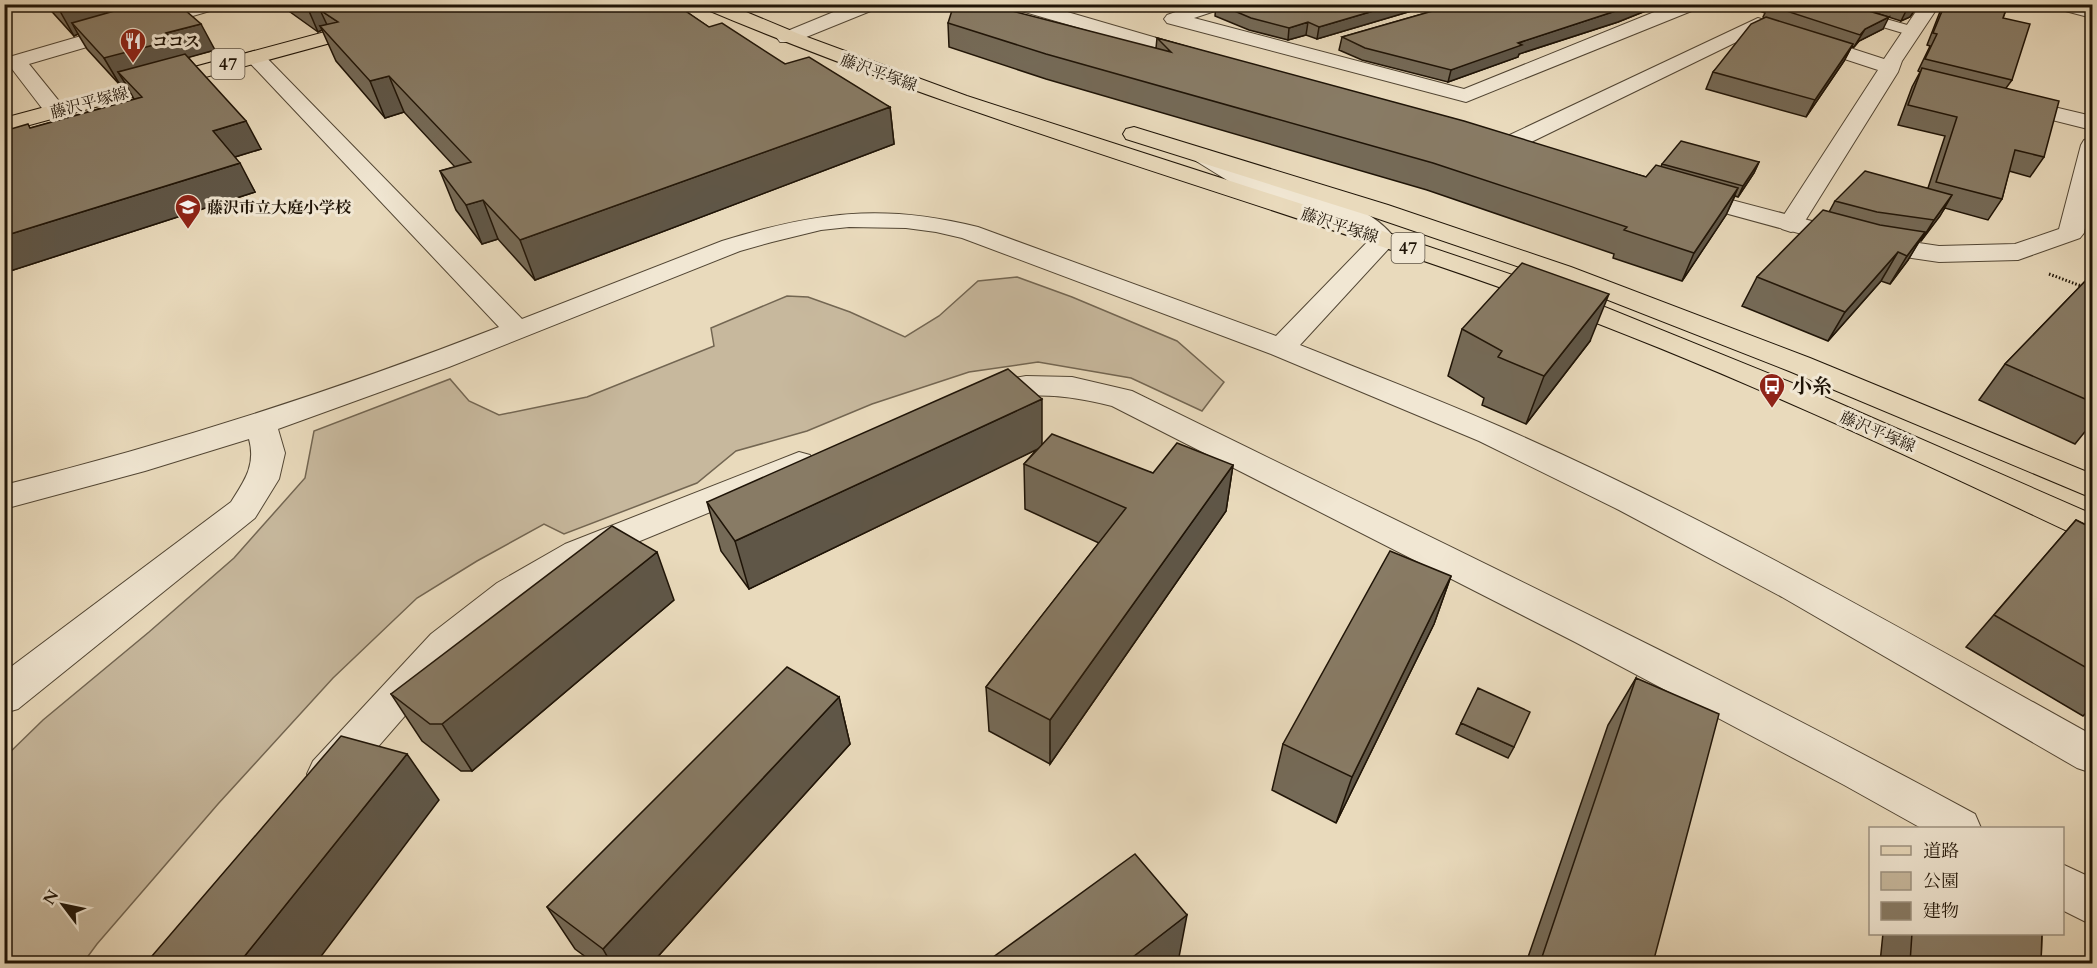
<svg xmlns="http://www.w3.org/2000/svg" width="2097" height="968" viewBox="0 0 2097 968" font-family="Cardo,'Noto Serif JP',serif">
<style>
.green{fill:#c7b89d;stroke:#736652;stroke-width:1.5}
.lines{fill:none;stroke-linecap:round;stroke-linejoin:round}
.service-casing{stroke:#524634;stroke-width:2}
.minor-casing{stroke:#524634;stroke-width:2}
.tertiary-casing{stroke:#524634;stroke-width:2}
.primary-casing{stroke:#1f1407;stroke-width:2}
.path{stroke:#1f1407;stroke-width:3;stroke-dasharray:1.5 2;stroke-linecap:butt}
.service{fill:#f1e7d3;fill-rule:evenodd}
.minor{fill:#f1e7d3;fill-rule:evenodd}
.tertiary{fill:#f1e7d3;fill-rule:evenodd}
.primary{fill:#e9dabc;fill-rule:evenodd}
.wall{fill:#756a57;stroke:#1f1407;stroke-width:1.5}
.shaded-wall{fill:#5f5647;stroke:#1f1407;stroke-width:1.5}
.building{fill:#887b65;stroke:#1f1407;stroke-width:1.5}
.labels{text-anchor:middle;stroke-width:6;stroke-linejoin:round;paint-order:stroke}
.far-poi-label{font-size:16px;font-weight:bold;fill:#1f1407;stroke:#f1e7d3;text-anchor:start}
.far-street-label{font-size:16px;fill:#1f1407;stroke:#f1e7d3}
.shield{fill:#f1e7d3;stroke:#5e5344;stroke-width:1.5}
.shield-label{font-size:18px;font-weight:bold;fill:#1f1407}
.poi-label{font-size:20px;font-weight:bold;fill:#1f1407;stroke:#f1e7d3;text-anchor:start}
</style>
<rect width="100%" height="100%" fill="#e9dabc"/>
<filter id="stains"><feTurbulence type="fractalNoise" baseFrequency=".00333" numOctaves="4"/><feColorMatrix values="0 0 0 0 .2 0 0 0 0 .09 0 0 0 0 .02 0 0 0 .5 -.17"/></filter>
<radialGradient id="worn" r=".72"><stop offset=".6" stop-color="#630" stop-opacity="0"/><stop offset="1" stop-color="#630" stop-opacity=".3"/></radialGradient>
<path class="green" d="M 1017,277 L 1072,297 L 1177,341 L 1224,382 L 1202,411 L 1131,378 L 1038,362 L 969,372 L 872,404 L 807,431 L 736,451 L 697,483 L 564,534 L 544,524 L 477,561 L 417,598 L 333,678 L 218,804 L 97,944 L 83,963 L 5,963 L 5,757 L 43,720 L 149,632 L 234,558 L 305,478 L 314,431 L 450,379 L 469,401 L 499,415 L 587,397 L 714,346 L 711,328 L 787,296 L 808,297 L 850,312 L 905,337 L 939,316 L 978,281 Z"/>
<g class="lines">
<g class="service-casing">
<path id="service" d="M 1854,10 L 1918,28 L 1921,31 L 1913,36 L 1849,17 L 1847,14 Z"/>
</g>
<g class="minor-casing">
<path id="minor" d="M 103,4 L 122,4 L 139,29 L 136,33 L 122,33 Z
M 1198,4 L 1226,4 L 1224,8 L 1194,18 L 1464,89 L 1674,4 L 1701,4 L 1699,8 L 1466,102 L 1167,23 L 1164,19 L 1167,15 Z
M 1921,4 L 1940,4 L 1902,61 L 1898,72 L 1800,229 L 1791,232 L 1782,229 L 1778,224 L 1878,70 L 1759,31 L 1515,150 L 1507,152 L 1499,150 L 1496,145 L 1499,140 L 1758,18 L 1884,59 Z
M 2052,4 L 2092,6 L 2092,18 L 2054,8 Z
M 2012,97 L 2092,116 L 2092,130 L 2004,108 L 2001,103 L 2004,98 Z
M 1204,149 C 1221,153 1233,166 1248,173 C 1296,191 1365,196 1396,240 L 1392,245 L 1383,248 L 1374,245 L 1344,219 L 1230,182 L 1196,161 L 1192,156 L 1196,151 Z
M 1026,376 L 1072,377 L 1132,391 C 1414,530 1699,664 1975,814 L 1981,828 L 1921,828 L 1844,785 L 1575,642 L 1112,406 C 1083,399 1056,394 1027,396 C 1008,396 990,405 971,400 L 967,393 L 971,386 Z
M 799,452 L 810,455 L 815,463 L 810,471 L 589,562 L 523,603 L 457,656 L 343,787 L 328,792 L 313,787 L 307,774 L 313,761 L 431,634 L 497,583 L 565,544 Z
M 2062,864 L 2092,878 L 2092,925 L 2062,910 Z"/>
</g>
<g class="tertiary-casing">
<path id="tertiary" d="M 191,4 L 222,4 L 220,8 L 29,64 L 67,111 L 64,116 L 56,118 L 48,116 L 12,69 L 4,71 L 4,58 L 9,57 Z
M 853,4 L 880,4 L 878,8 L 794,42 L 780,42 L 777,38 L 780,34 Z
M 1009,4 L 1040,4 L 1208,53 L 1211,57 L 1208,61 L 1194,61 L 1011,8 Z
M 255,51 L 262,53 L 522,319 L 722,241 C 816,212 882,203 978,227 L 1276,336 L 1374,235 L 1383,232 L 1392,235 L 1396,240 L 1392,245 L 1300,345 C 1367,372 1435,398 1501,427 C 1705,516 1898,627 2092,735 L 2092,773 L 2077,768 L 1782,597 L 1619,510 L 1479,441 L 1271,354 L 962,238 L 936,232 L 906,228 L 849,227 L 821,230 L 772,242 L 740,251 L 449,367 L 278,429 L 285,453 L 279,479 L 255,518 L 18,709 L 4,713 L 4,672 L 231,502 C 245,480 256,465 249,439 L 145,471 L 4,509 L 4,485 C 173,443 337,390 499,327 L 248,61 L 245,57 L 248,53 Z
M 2092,138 L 2092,194 L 2084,233 L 2080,238 L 2018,260 L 1939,262 L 1864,251 L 1677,200 L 1674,195 L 1677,190 L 1686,188 L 1865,235 L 1939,246 L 2015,244 L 2059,229 L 2081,145 L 2084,140 Z"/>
</g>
<g class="primary-casing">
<path id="primary" d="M 429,4 L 461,4 L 459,8 L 4,132 L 4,118 Z
M 701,4 L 727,4 L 799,34 L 967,96 L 1308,206 L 1590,301 L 1802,387 L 2092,514 L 2092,540 L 2080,537 C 1904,454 1726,370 1543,303 C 1264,201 977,124 703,8 Z
M 1134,127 L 1388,205 L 1571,267 L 1810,358 L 2092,474 L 2092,498 L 1789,371 L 1552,278 L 1370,216 L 1126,139 L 1123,134 L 1126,129 Z"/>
</g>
<path class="path" d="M 2049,274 L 2092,290"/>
<use href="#service" class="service"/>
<use href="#minor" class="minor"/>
<use href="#tertiary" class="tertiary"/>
<use href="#primary" class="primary"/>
</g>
<path class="wall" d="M 45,4 L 102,4 L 107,13 L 127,8 L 124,4 L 178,4 L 215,50 L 188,57 L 261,149 L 235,157 L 255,192 L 4,273 L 4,131 L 31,128 L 134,99 L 125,83 L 120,85 L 87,49 L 78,34 L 74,36 Z
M 279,4 L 675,4 L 709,27 L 785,64 L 890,107 L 894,144 L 535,280 L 498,239 L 482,244 L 456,210 L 440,171 L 455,167 L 404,112 L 385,118 L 336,61 L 322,30 L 318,32 Z
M 1216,4 L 1435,4 L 1317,39 L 1306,35 L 1288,40 L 1249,30 L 1215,16 Z
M 1457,4 L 1663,4 L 1618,22 L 1519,54 L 1518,57 L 1448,82 L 1362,60 L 1339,50 L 1342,37 Z
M 1742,4 L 1845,4 L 1883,29 L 1859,41 L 1854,47 L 1852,46 L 1844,61 L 1806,117 L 1706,89 L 1713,72 L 1765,18 L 1763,17 L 1765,13 Z
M 1847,4 L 1919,4 L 1910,17 L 1901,21 Z
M 1943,4 L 2008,4 L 2003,18 L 2012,80 L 2006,88 L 2044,157 L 2030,177 L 2009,171 L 2002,199 L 1988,220 L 1945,208 L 1921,241 L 1919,241 L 1908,260 L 1890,284 L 1881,281 L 1828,341 L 1742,306 L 1757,277 L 1829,212 L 1835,201 L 1928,188 L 1945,136 L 1898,125 L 1912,87 L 1920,72 L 1918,71 L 1930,46 L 1927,45 Z
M 948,23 L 1156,48 L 1157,38 L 1646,177 L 1661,167 L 1662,164 L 1759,162 L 1754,173 L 1738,197 L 1735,196 L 1726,215 L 1682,281 L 1613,258 L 1614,254 L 1427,190 L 1046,79 L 949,47 Z
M 2092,274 L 2092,423 L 2075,444 L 1979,400 L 2005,364 Z
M 1462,329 L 1590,341 L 1526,424 L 1482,405 L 1484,398 L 1448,376 Z
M 1042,444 L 1153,473 L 1233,465 L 1226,511 L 1050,764 L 989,731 L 986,687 L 1099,543 L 1025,509 L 1024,464 L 1037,449 L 749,589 L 721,551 L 707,502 Z
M 2076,520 L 2092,528 L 2092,707 L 2083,716 L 1966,647 Z
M 1451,576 L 1434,624 L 1336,823 L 1272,790 L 1283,744 Z
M 674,600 L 472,771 L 461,771 L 422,741 L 391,694 Z
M 1636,678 L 1653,963 L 1526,963 L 1608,725 Z
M 839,697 L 850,744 L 652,963 L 594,963 L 575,949 L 547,907 Z
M 1461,723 L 1514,747 L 1508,758 L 1456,734 Z
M 1883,933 L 2042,933 L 2041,963 L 1880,963 Z"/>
<path class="shaded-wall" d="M 56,4 L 102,4 L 114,24 L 72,23 L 78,34 L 74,36 Z
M 127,4 L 165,4 L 134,18 Z
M 306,4 L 418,4 L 338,22 L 320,10 L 329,29 L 320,26 L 322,30 L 318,32 Z
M 1397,4 L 1435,4 L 1317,39 L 1319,27 Z
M 1637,4 L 1663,4 L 1618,22 L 1519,54 L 1518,57 L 1448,82 L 1451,70 L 1518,43 Z
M 1916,4 L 1919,4 L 1910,17 L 1901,21 L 1907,9 Z
M 1889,17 L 1883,29 L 1859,41 L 1854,47 L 1865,29 Z
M 1308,22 L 1306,35 L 1288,40 L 1289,28 Z
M 201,24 L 215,50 L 183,59 L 118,72 L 125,83 L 120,85 L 104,58 L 166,33 Z
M 1853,44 L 1844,61 L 1806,117 L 1815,100 Z
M 389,76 L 404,112 L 385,118 L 370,81 Z
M 890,107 L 894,144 L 535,280 L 520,240 Z
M 246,121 L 261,149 L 228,159 L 213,131 Z
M 1759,162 L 1754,173 L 1738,197 L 1743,186 Z
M 240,163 L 255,192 L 4,273 L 4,236 Z
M 1738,188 L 1726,215 L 1682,281 L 1694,253 Z
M 1952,195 L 1940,216 L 1921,241 L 1934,220 Z
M 483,200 L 498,239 L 482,244 L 466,205 Z
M 1925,232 L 1908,260 L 1890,284 L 1907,256 Z
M 1898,252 L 1881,281 L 1828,341 L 1845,312 Z
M 1609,294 L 1590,341 L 1526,424 L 1544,376 Z
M 1042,399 L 1042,447 L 749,589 L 735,541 Z
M 1233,465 L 1226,511 L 1050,764 L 1050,720 Z
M 657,552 L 674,600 L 472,771 L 442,724 Z
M 1451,576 L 1434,624 L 1336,823 L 1352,777 Z
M 839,697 L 850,744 L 652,963 L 611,963 L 603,949 Z
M 407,754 L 439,800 L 316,963 L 239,963 Z
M 1187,915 L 1179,957 L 1171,963 L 1125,963 Z"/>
<path class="building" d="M 139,4 L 178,4 L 201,24 L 166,33 L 173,40 L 104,58 L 72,23 Z
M 340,4 L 675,4 L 709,27 L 722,23 L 785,64 L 809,57 L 890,107 L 520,240 L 483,200 L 466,205 L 440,171 L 471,162 L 389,76 L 370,81 L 320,26 L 338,22 L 320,10 Z
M 954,4 L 985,4 L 1171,52 L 1157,38 L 1464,121 L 1646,177 L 1656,165 L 1738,188 L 1694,253 L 1624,230 L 1627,227 L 1433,163 L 1046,54 L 948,23 Z
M 1218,4 L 1397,4 L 1319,27 L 1308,22 L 1289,28 L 1251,18 Z
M 1457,4 L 1637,4 L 1518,43 L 1522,45 L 1451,70 L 1365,48 L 1342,37 Z
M 1769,4 L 1845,4 L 1889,17 L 1865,29 L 1860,35 L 1768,5 Z
M 1893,4 L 1916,4 L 1907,9 Z
M 1945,4 L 2008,4 L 2003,18 L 2030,24 L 2012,80 L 1925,59 L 1937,34 L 1933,33 Z
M 1766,17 L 1853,44 L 1815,100 L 1713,72 L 1751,24 Z
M 185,54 L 246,121 L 213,131 L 240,163 L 4,236 L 4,131 L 28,124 L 30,128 L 142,97 L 118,72 Z
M 1922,68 L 2059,101 L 2044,157 L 2015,150 L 2002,199 L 1936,182 L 1957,117 L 1908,105 Z
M 1681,141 L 1759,162 L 1743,186 L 1662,164 Z
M 1865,171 L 1952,195 L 1934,220 L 1877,212 L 1835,201 Z
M 1823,210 L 1880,225 L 1925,232 L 1907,256 L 1898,252 L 1845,312 L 1757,277 Z
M 1522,263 L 1609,294 L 1544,376 L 1498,357 L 1502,351 L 1462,329 Z
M 2092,274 L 2092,402 L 2005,364 Z
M 1008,369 L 1042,399 L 735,541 L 707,502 Z
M 1052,434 L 1153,473 L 1177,443 L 1233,465 L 1050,720 L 986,687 L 1126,508 L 1024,464 Z
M 2076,520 L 2092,528 L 2092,671 L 1994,615 Z
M 612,526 L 657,552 L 442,724 L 430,724 L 391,694 Z
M 1390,551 L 1451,576 L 1352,777 L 1283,744 Z
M 787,667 L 839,697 L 603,949 L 547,907 Z
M 1636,678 L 1719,714 L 1653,963 L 1540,963 Z
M 1478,688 L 1530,712 L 1514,747 L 1461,723 Z
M 341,736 L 407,754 L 239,963 L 146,963 Z
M 1135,854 L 1187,915 L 1125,963 L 985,963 Z
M 1912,933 L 2042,933 L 2041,963 L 1910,963 Z
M 493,957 L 511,963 L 488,963 Z"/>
<defs>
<g id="restaurant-pin" transform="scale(1.35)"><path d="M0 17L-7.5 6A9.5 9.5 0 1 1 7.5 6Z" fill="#8f2418" stroke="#f1e7d3"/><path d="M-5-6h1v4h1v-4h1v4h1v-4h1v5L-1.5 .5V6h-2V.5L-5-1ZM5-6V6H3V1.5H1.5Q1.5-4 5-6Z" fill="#fff"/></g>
<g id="school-pin" transform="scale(1.35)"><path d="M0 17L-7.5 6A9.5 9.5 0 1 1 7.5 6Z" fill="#8f2418" stroke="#f1e7d3"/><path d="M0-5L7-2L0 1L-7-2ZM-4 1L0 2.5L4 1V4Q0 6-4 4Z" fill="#fff"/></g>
<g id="bus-pin" transform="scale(1.35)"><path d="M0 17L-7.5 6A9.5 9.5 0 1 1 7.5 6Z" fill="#8f2418" stroke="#f1e7d3"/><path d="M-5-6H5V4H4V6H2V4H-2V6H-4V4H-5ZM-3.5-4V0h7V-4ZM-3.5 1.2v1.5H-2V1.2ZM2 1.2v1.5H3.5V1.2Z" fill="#fff"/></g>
</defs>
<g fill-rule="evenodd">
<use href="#restaurant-pin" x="133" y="41"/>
<use href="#school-pin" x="188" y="207"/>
<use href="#bus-pin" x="1772" y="386"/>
</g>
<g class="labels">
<g class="far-poi-label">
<text x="152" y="47">ココス</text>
<text x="207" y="213">藤沢市立大庭小学校</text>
</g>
<g class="far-street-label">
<text transform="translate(879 72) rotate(20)" y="6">藤沢平塚線</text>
<text transform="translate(89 102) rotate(-15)" y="6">藤沢平塚線</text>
<text transform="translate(1340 225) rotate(18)" y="6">藤沢平塚線</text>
<text transform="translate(1878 431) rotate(23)" y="6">藤沢平塚線</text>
</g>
<g class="shield">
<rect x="211.5" y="49" width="33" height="30" rx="4.5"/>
<rect x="1391.5" y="233" width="33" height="30" rx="4.5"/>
</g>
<g class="shield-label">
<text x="228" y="70">47</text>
<text x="1408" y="254">47</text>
</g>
<g class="poi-label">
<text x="1792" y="393">小糸</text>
</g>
</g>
<rect width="2097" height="968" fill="none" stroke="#e9dabc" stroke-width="24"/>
<rect x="6" y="6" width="2085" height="956" fill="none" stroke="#1f1407" stroke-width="3"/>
<rect x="12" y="12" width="2073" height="944" fill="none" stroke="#1f1407" stroke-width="1.5"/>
<rect x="1869" y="827" width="195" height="108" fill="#f1e7d3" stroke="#9d9381" stroke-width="1.5"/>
<rect x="1881" y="846" width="30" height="9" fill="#e9dabc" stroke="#9d9381" stroke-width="1.5"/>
<text x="1923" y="857" font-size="18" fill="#1f1407">道路</text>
<rect x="1881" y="872" width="30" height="18" fill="#c7b89d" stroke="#9d9381" stroke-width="1.5"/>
<text x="1923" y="887" font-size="18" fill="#1f1407">公園</text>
<rect x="1881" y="902" width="30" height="18" fill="#887b65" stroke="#9d9381" stroke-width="1.5"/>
<text x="1923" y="917" font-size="18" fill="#1f1407">建物</text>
<g transform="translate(63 905) rotate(302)" stroke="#f1e7d3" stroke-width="4.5" paint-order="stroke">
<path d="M0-4.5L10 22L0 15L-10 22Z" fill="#1f1407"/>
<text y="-9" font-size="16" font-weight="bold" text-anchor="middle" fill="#1f1407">N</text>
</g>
<rect width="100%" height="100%" filter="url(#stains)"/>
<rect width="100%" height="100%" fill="url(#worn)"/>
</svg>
